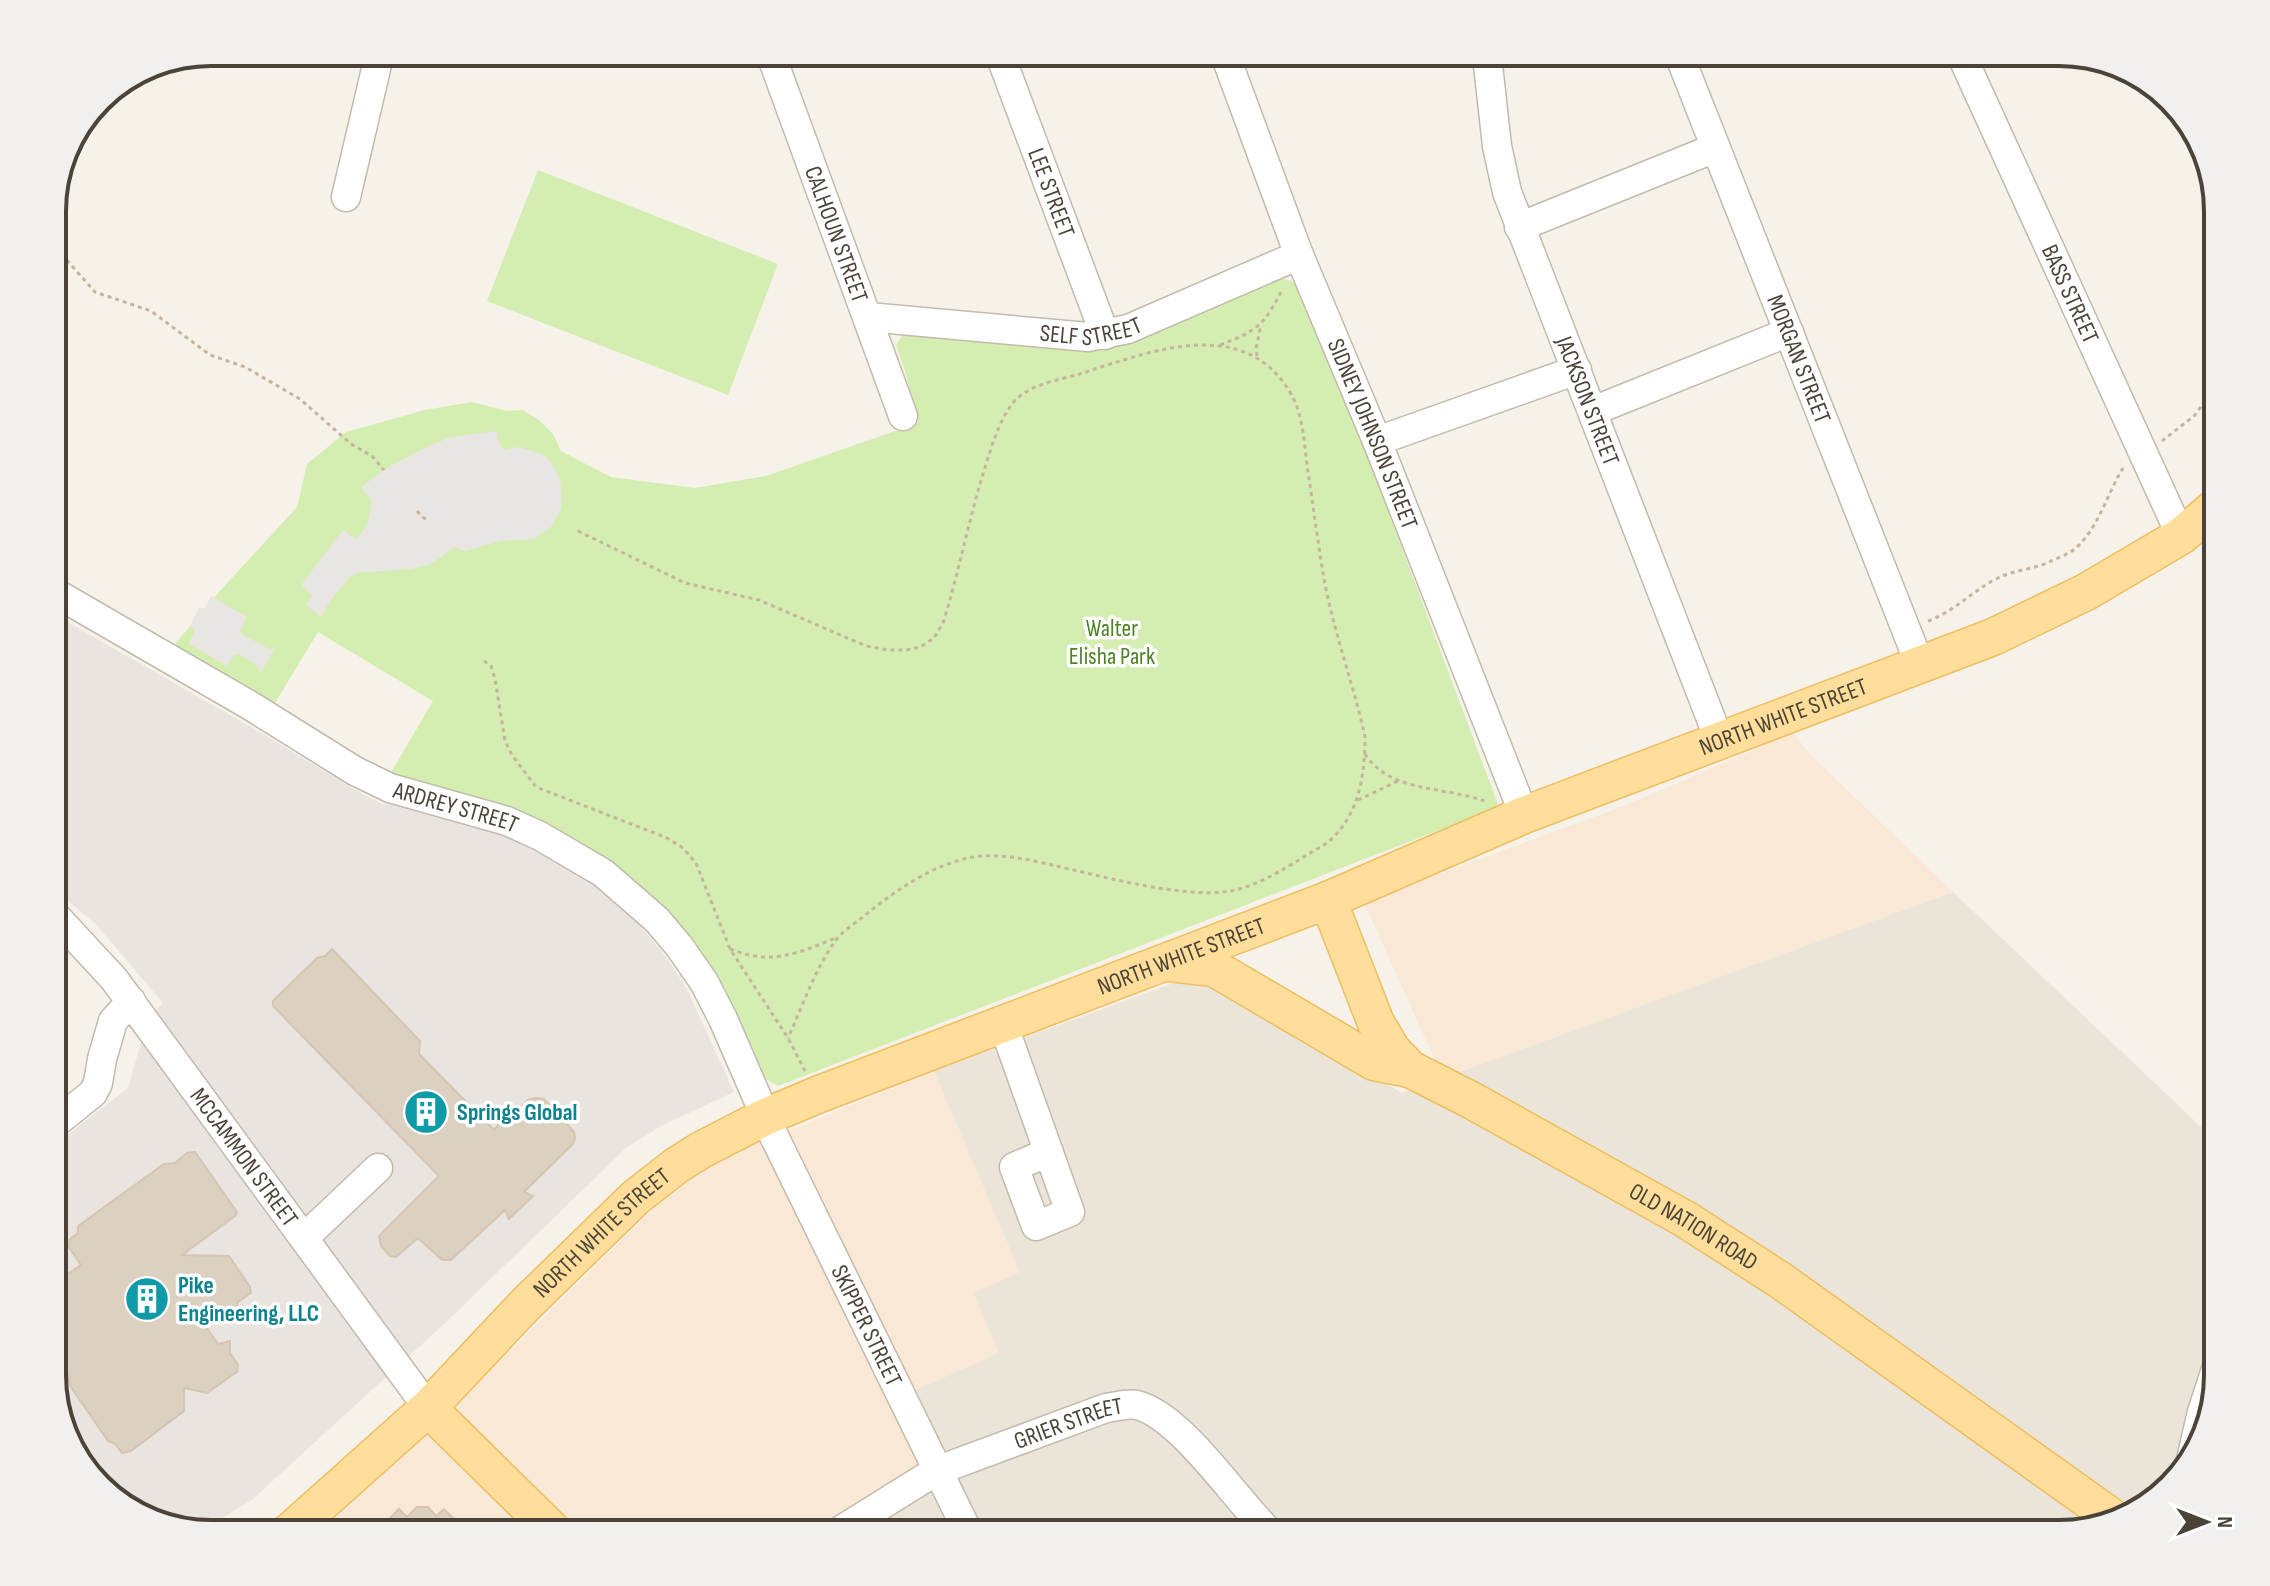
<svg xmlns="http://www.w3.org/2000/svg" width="2270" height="1586" viewBox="0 0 2270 1586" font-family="'Sofia Sans Condensed',sans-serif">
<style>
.residential{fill:#ebe4d8}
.commercial{fill:#f9e8d5}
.industrial{fill:#e9e4df}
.green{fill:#d4edb0}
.parking{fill:#e8e5e2}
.building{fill:#dcd0c1;stroke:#d5c5b1;stroke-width:2}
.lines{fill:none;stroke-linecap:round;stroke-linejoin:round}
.minor-casing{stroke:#c3baac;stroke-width:31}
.major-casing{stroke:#eebe60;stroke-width:39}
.path{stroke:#c6b59c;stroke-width:3;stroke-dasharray:4 4;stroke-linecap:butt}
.minor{stroke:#fff;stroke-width:28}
.major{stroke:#ffde9b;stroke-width:36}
.labels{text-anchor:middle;stroke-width:7;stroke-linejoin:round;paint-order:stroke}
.street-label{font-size:24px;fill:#4b4337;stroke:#fff}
.park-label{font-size:24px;fill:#4c8424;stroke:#fff}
.culture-label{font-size:24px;font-weight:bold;fill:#0d838f;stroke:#fff;text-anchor:start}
.rim{fill:none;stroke:#4b4337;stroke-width:4}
</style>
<rect width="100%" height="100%" fill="#f6f2ea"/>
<path class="residential" d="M 1953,892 L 2218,1143 L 2218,1375 L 2191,1464 L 2129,1517 L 2059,1534 L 825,1534 L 898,1398 L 973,1293 L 1019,1272 L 934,1071 L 1187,978 L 1203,975 L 1402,1093 Z"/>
<path class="commercial" d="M 1793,733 L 1810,754 L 1953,892 L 1443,1078 L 1365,905 L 1412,884 L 1624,806 Z
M 934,1071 L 1020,1272 L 974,1293 L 999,1353 L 899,1398 L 931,1469 L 825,1534 L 318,1534 L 515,1346 L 653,1209 L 693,1176 L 773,1134 L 799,1127 Z"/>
<path class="industrial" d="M 52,613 L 268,737 L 362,794 L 382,804 L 392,805 L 504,836 L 530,848 L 593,885 L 639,925 L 661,950 L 686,987 L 734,1092 L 661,1126 L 626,1148 L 443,1325 L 253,1499 L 217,1521 L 198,1530 L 122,1507 L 73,1454 L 52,1385 L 52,1147 L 128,1088 L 147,1021 L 163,1003 L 96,924 L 52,888 Z"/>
<path class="green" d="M 538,170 L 778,264 L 728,395 L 487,301 Z
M 1270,277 C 1291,279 1296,281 1308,297 L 1499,807 L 778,1086 L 766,1079 L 739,1049 L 606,871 L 385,783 L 433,701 L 318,632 L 272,708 L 169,651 L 220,591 L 297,507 L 307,464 L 346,432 L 425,410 L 472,402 L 507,411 L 522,410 L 539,420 L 553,434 L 561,451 L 611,477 L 695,488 L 766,476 L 918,423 L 905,371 L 896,345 L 902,336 L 913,333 L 1091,351 Z"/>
<path class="parking" d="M 497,431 L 500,446 L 505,450 L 517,447 L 532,451 L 544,455 L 551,462 L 559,476 L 562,493 L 561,509 L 551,527 L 534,539 L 501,541 L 465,551 L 455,547 L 431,564 L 411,569 L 357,573 L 350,577 L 330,601 L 321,617 L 306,605 L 312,596 L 301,585 L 343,530 L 356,539 L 367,526 L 372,501 L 361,487 L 387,468 L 418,451 L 450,437 Z
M 211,596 L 247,617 L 240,630 L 242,634 L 269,649 L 276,648 L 260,673 L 256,664 L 238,654 L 234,655 L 227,666 L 189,644 L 195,630 L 190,626 L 199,607 L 204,609 Z"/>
<path class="building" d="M 332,949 L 420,1041 L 419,1054 L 494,1130 L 499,1124 L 502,1127 L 528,1100 L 536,1098 L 544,1099 L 574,1132 L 575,1138 L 573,1144 L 524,1192 L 533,1196 L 509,1219 L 505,1210 L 451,1260 L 442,1260 L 418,1238 L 396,1257 L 390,1256 L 381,1246 L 379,1236 L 439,1176 L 273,1006 L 273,1001 L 317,958 L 325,956 Z
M 195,1152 L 237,1212 L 235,1216 L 182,1255 L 229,1256 L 250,1287 L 251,1293 L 238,1302 L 235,1313 L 222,1307 L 202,1321 L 218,1344 L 230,1341 L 230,1353 L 238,1365 L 237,1372 L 207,1393 L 184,1388 L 184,1411 L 131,1451 L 122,1453 L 115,1444 L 108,1441 L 71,1387 L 61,1349 L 52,1355 L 52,1285 L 81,1265 L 68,1246 L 70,1239 L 78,1233 L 78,1226 L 164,1164 L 175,1163 L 187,1153 Z
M 417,1507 L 428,1507 L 436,1516 L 444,1509 L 469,1534 L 374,1534 L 399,1509 L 407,1517 Z"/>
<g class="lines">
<g class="minor-casing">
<g id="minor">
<path id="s1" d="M 770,52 L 903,416"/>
<path id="s2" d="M 999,52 L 1105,335"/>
<path id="s3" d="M 1224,52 L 1299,255 L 1377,441 L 1524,815"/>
<path id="s4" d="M 1484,52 L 1488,65 L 1497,146 L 1507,192 L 1720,742"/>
<path id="s5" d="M 1678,52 L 1920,665"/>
<path id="s6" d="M 1960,52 L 2181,536"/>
<path d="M 346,197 L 380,52"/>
<path d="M 1519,227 L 1715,148"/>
<path id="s7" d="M 868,317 L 1088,337 L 1128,329 L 1299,255"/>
<path d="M 1593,411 L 1789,332"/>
<path d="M 1377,441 L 1577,370"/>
<path id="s8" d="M 52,591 L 251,706 L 355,771 L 390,788 L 507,821 L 540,836 L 603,873 L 657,920 L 679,946 L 704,982 L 723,1019 L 773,1134 L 969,1534"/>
<path id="s9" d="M 52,912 L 114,979 L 428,1408"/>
<path d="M 1003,1024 L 1070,1212 L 1036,1226 L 1014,1167 L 1049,1152"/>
<path d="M 52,1126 L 93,1093 L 98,1083 L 102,1059 L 113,1021 L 131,1001"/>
<path d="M 304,1238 L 378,1168"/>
<path d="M 2190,1464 L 2202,1412 L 2218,1363"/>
<path id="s10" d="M 835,1534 L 936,1471 L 1106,1408 C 1115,1407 1127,1403 1137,1405 C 1181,1416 1236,1500 1271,1534"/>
</g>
</g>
<g class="major-casing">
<g id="major">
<path id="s11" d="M 1328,900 L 1376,1023 L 1392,1050 L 1410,1069 L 1471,1100 L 1685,1219 L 1780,1280 L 2116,1520"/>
<path d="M 1170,963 L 1214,968 L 1374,1062 L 1410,1069"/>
<path d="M 428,1408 L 556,1534"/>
<path id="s12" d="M 287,1534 L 428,1408 L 526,1304 L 636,1197 L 677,1165 L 701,1150 L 765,1117 L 817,1095 L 1328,900 L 1524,815 L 1993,637 L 2086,592 L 2181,536 L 2218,505"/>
</g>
</g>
<path class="path" d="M 52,255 L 65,258 L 95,292 L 151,311 L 210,355 L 245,367 L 300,399 L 351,444 L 372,456 L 384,470
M 1220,345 C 1259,330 1264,325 1283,288
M 1257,356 L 1256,349 L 1261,325
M 2162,441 L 2194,416 L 2207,399 L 2218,363
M 417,511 L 427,521
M 578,531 L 685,583 L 759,600 L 866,646 L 888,650 L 906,650 L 920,647 L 934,638 L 943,623 C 959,573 968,521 984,471 C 991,448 998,423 1012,404 C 1027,384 1060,380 1083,373 C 1151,351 1245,314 1291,394 C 1303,415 1304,441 1307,465 C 1313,504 1318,545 1325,584 C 1335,636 1354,686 1365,737 C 1365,775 1359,816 1328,842 C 1320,848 1311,852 1302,858 C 1281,871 1256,886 1231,891 C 1182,899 1102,876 1052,865 C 1026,859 995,852 968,858 C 927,867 891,894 859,920 C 851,926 842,932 836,940 C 815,969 803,1005 788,1038
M 1928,621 C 1955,611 1971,592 1996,579 C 2012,570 2032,570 2049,562 C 2058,558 2069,554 2076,548 C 2099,527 2107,494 2123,468
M 484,661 L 491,666 L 495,679 L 505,741 L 512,755 L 536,787 L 667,838 L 683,848 L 696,863 L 730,949 L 788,1038 L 805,1071
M 1365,754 C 1390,793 1444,786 1484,801
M 1358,800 L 1398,781
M 730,949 C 771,966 799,953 838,937"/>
<use href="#minor" class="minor"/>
<use href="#major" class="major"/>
</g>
<defs>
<g id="building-disc" transform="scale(2.3)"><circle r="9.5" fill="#0f9aa8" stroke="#fff"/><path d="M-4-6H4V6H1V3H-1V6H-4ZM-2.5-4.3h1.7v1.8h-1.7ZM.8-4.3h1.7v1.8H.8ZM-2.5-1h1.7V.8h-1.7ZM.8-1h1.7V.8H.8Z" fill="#fff"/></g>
</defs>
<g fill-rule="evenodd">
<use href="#building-disc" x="426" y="1112"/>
<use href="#building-disc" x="147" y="1299"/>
</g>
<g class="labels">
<g class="street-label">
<text dy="8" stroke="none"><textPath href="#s2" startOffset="150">LEE STREET</textPath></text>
<text dy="8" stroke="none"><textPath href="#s1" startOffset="194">CALHOUN STREET</textPath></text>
<text dy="8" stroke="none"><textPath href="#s6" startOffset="266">BASS STREET</textPath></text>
<text dy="8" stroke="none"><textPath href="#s7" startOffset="224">SELF STREET</textPath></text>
<text dy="8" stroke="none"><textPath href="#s5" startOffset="330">MORGAN STREET</textPath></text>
<text dy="8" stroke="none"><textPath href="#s4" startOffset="366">JACKSON STREET</textPath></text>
<text dy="8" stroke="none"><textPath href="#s3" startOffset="410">SIDNEY JOHNSON STREET</textPath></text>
<text dy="8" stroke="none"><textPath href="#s12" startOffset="1732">NORTH WHITE STREET</textPath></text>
<text dy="8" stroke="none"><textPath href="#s8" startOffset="460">ARDREY STREET</textPath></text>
<text dy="8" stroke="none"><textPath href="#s12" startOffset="1084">NORTH WHITE STREET</textPath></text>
<text dy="8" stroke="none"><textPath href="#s9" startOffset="312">MCCAMMON STREET</textPath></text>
<text dy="8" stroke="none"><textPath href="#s11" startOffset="514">OLD NATION ROAD</textPath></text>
<text dy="8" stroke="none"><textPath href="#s12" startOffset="436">NORTH WHITE STREET</textPath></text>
<text dy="8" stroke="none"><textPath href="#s8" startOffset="1152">SKIPPER STREET</textPath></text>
<text dy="8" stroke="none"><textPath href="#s10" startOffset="260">GRIER STREET</textPath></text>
</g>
<g class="park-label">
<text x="1112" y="636">Walter<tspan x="1112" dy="28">Elisha Park</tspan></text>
</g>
<g class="culture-label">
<text x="457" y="1120">Springs Global</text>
<text x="178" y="1293">Pike<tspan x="178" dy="28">Engineering, LLC</tspan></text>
</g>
</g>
<path d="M0 0H2270V1586H0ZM211 66H2059A145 145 0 0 1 2204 211V1375A145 145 0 0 1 2059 1520H211A145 145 0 0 1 66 1375V211A145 145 0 0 1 211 66Z" fill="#f1f0ef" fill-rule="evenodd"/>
<path class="rim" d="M211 66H2059A145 145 0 0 1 2204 211V1375A145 145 0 0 1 2059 1520H211A145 145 0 0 1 66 1375V211A145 145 0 0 1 211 66Z"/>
<g transform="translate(2206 1522) rotate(90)" stroke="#ffffff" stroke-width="6" paint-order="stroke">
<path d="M0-6L14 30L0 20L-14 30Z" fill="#4b4337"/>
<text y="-12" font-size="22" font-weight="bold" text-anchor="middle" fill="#4b4337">N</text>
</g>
</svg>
